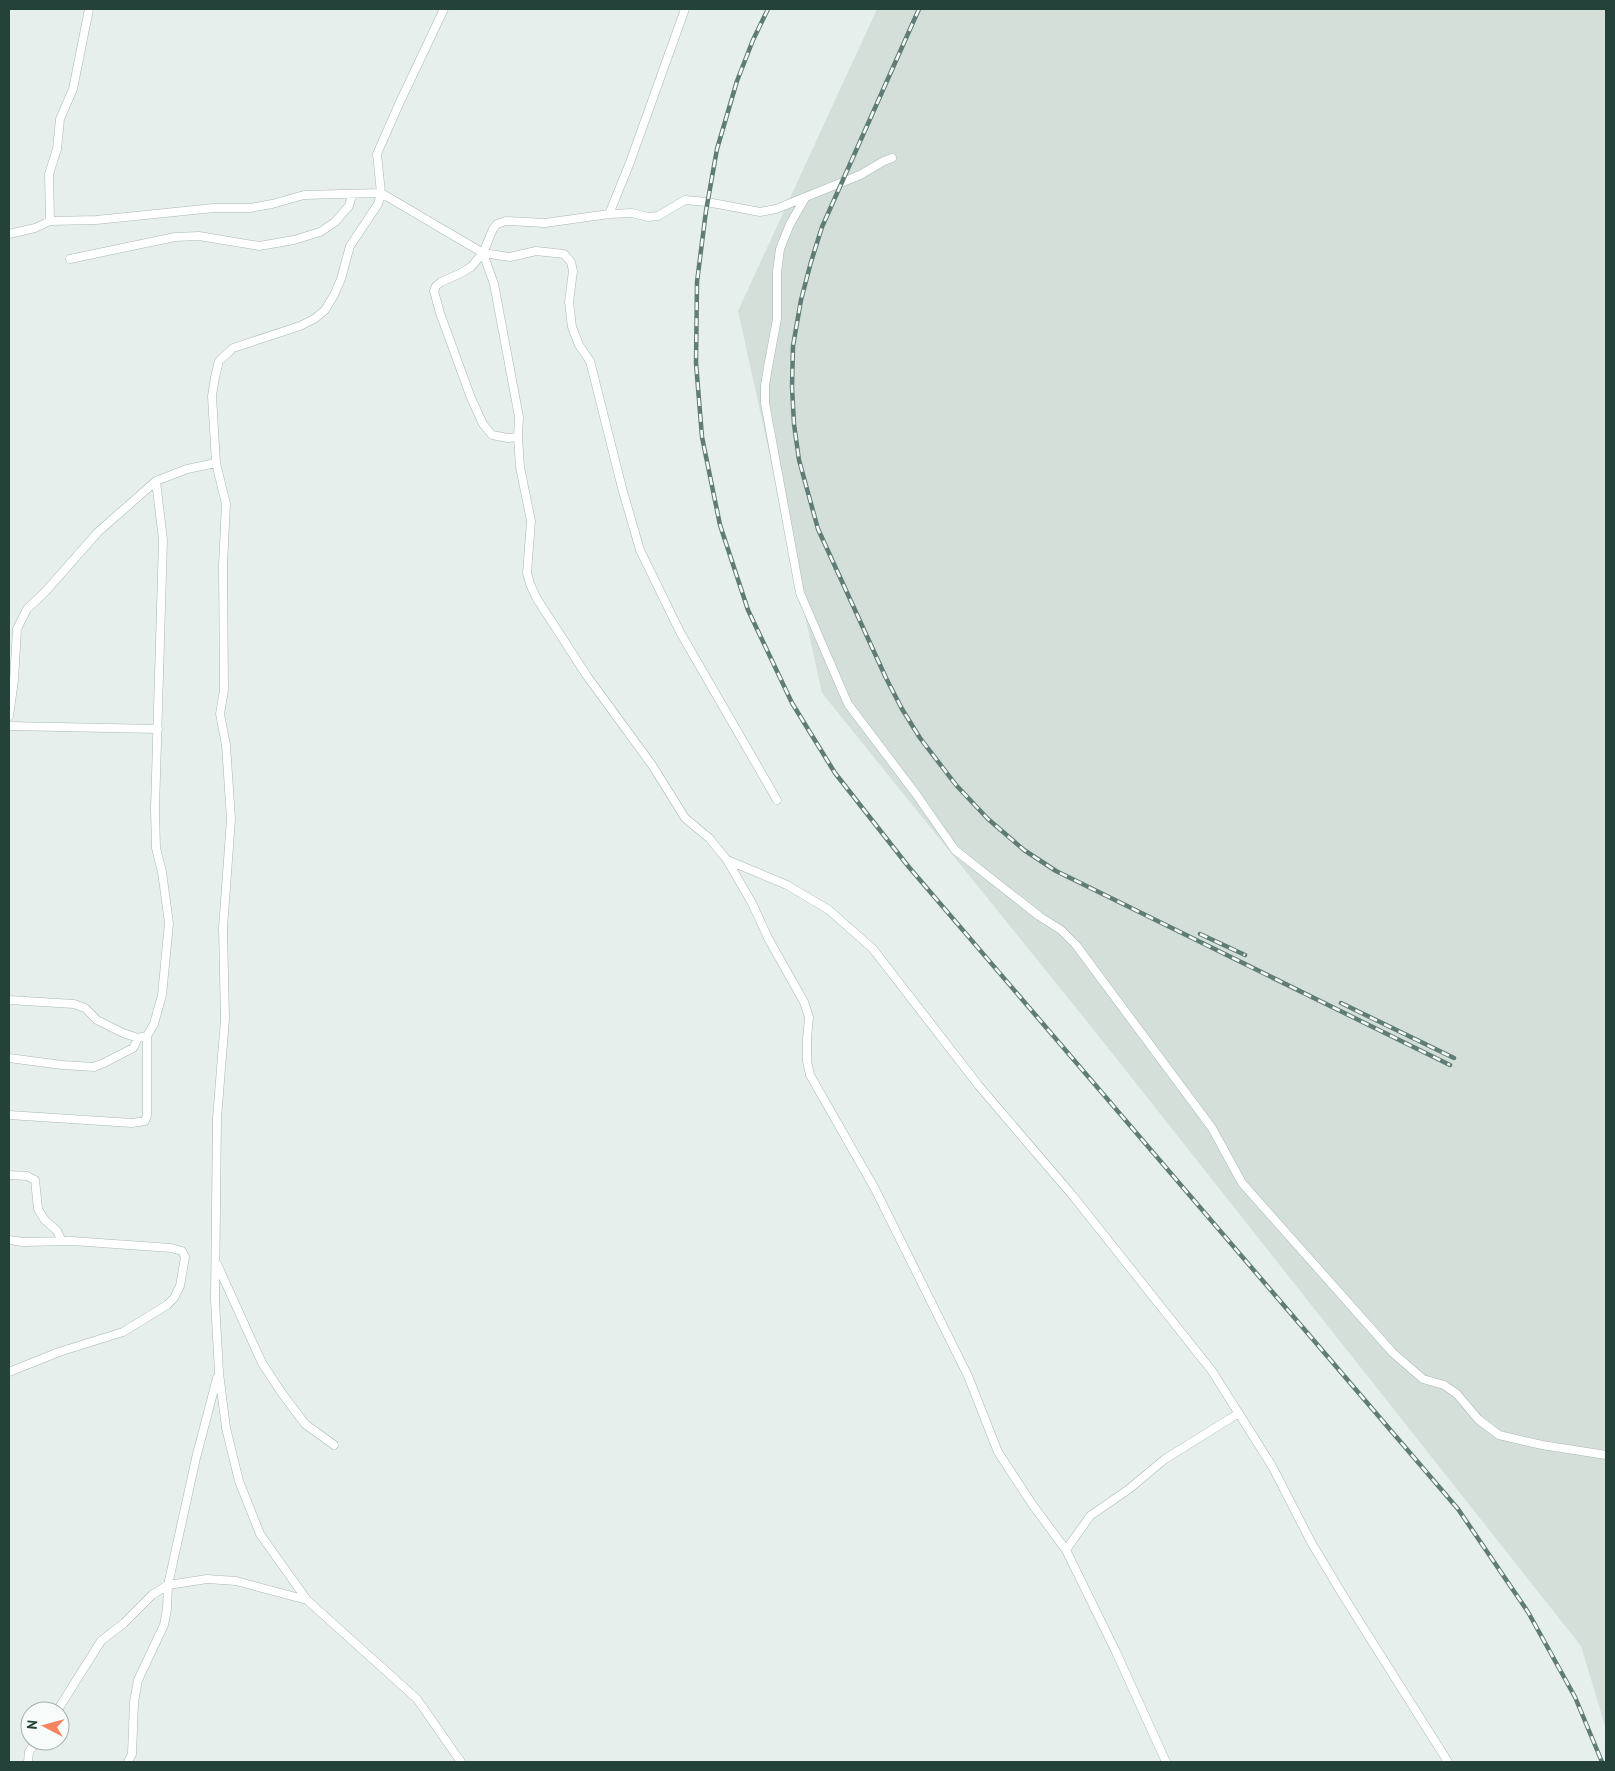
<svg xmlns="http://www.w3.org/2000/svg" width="1615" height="1771" viewBox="0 0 1615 1771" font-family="'PT Sans',sans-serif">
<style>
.built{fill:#d4dfda}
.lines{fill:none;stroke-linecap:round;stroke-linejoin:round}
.street-casing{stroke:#a8b8b2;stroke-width:9}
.street{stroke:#fff;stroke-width:8}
.rail-casing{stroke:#5f7d75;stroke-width:4.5}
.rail{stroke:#f7fbf9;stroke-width:2.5;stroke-dasharray:8;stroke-linecap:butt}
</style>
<rect width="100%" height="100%" fill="#e6efeb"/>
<path class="built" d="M 877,9 L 1606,9 L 1606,1729 L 1581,1646 L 1089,1024 L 822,693 L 738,311 Z"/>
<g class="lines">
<g class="street-casing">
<path id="street" d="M 444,9 L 399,104 L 377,154 L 381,193 L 378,204 L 350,246 L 341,279 L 334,295 L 325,310 L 314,319 L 300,326 L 233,348 L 219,361 L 215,377 L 212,396 L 216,463 L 226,504 L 223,565 L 224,690 L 220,714 L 226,745 L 231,819 L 223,928 L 225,1019 L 217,1118 L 215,1300 L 219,1373 L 226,1428 L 239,1481 L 260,1534 L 307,1600 L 417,1699 L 461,1762
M 805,198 L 790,224 L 780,249 L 777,272 L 777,319 L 768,367 L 765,386 L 765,403 L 800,593 L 848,704 L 916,794 L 955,850 L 1039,916 L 1061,930 L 1076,945 L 1212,1128 L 1242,1183 L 1393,1353 L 1423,1379 L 1444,1385 L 1457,1394 L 1478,1419 L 1499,1435 L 1542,1445 L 1606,1455
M 609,214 L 629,165 L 685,9
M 50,221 L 49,174 L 57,149 L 60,119 L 73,89 L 89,9
M 9,234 L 35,228 L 50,221 L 96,220 L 214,208 L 250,208 L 272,204 L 304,195 L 381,193 L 483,253 L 510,257 L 536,251 L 564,254 L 571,262 L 573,271 L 569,302 L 572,327 L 579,345 L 590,361 L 622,488 L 640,550 L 680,632 L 777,800
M 483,253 L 494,284 L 519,417 L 518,437 L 520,467 L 531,521 L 527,573 L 530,584 L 537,599 L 587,676 L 652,765 L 685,818 L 709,838 L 727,860 L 752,903 L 768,938 L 804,1002 L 809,1017 L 807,1039 L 807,1061 L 810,1075 L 875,1189 L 968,1376 L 998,1452 L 1032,1504 L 1066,1550
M 70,259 L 175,237 L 199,236 L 259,246 L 294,240 L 320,232 L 335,222 L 349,206 L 352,195
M 518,437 L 508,438 L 492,435 L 483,424 L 471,398 L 440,313 L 434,291 L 436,286 L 441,282 L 461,273 L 471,267 L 483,253 L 493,229 L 497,224 L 506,221 L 545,223 L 609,214 L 632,213 L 648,217 L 658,216 L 685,200 L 707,202 L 760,212 L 776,209 L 860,175 L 884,161 L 892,158
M 9,716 L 14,680 L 17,629 L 27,609 L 45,592 L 98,532 L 156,481 L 187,469 L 216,463
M 9,726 L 158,729
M 727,860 L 787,885 L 829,910 L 873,949 L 979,1086 L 1073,1196 L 1212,1371 L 1272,1466 L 1311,1542 L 1344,1597 L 1448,1762
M 9,1000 L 74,1004 L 85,1008 L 97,1020 L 123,1033 L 138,1038 L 147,1036 L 154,1024 L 162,995 L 169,923 L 162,872 L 156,848 L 155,809 L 163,540 L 156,481
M 9,1058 L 62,1065 L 94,1067 L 104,1063 L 133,1048 L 138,1038
M 9,1115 L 132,1123 L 145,1121 L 147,1115 L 147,1036
M 9,1175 L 27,1176 L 35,1180 L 38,1209 L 44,1219 L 57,1231 L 62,1241
M 9,1240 L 23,1242 L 72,1241 L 171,1248 L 182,1251 L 185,1257 L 180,1286 L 174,1298 L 167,1305 L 123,1332 L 59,1352 L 9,1372
M 217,1264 L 262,1363 L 281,1392 L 305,1424 L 334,1445
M 57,1711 L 101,1641 L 124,1623 L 152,1595 L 168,1585 L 207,1579 L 236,1581 L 307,1600
M 28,1762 L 29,1752 L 36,1741
M 128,1762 L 132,1754 L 134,1702 L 138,1680 L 164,1625 L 167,1609 L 168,1585 L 196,1458 L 217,1378
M 1166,1762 L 1116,1652 L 1066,1550 L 1090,1516 L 1129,1489 L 1165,1459 L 1239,1413"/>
</g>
<use href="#street" class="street"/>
<g class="rail-casing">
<path id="rail" d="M 768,9 L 753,40 L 737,81 L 717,149 L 706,211 L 697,282 L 696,363 L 702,437 L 720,525 L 748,610 L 792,703 L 835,773 L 908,866 L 1458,1509 L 1528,1612 L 1575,1697 L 1602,1762
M 919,9 L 822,227 L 811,262 L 801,300 L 793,346 L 792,387 L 794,424 L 799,460 L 818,529 L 886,678 L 902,709 L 920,738 L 956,785 L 988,819 L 1024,850 L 1056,871 L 1450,1065
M 1200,934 L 1245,955
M 1341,1003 L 1454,1058"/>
</g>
<use href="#rail" class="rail"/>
</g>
<rect width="1615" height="1771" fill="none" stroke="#24423a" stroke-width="20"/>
<g transform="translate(45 1726) rotate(276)"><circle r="24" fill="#f7fbf9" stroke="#a3b1ad"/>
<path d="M0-4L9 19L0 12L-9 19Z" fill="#f4845f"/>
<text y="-8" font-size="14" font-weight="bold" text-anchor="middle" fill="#24423a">N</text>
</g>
</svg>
